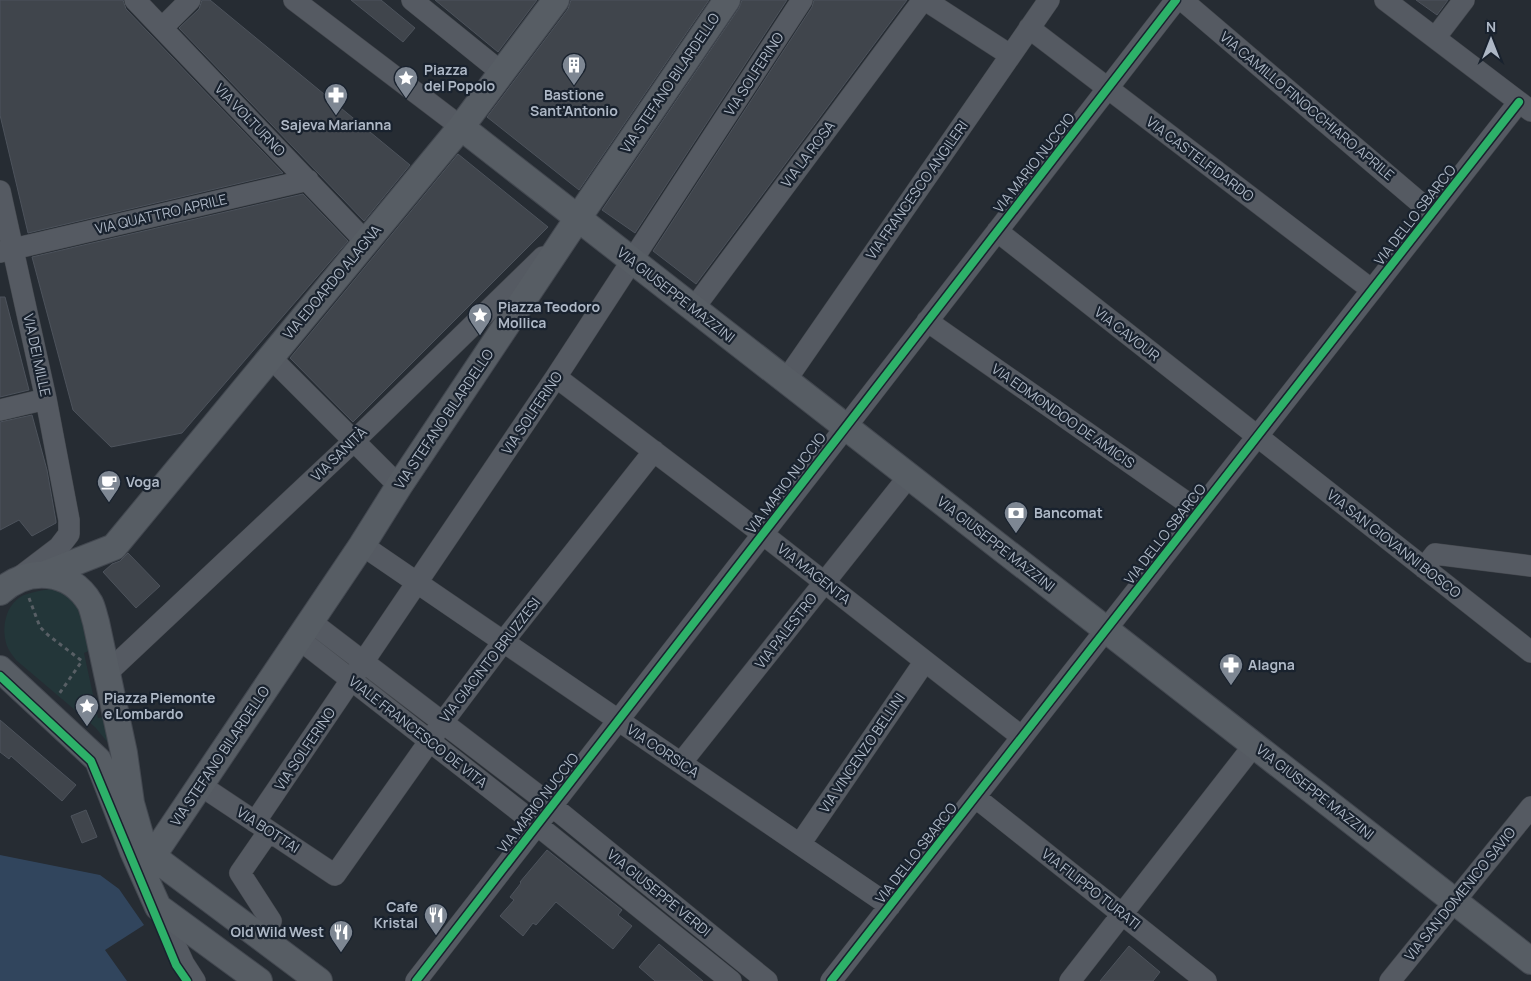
<svg xmlns="http://www.w3.org/2000/svg" width="1531" height="981" viewBox="0 0 1531 981" font-family="Manrope,sans-serif">
<style>
.green{fill:#233639}
.water{fill:#31455d}
.building{fill:#40454c;stroke:#4d535c}
.lines{fill:none;stroke-linecap:round;stroke-linejoin:round}
.minor-casing{stroke:#44484e;stroke-width:22}
.major-casing{stroke:#434850;stroke-width:28}
.path{stroke:#585f65;stroke-width:3;stroke-dasharray:4 4;stroke-linecap:butt}
.minor{stroke:#555a62;stroke-width:21}
.major{stroke:#575d64;stroke-width:26}
.cycleway-casing{stroke:#19222e;stroke-width:11}
.cycleway{stroke:#2db169;stroke-width:8}
.labels{text-anchor:middle;stroke-width:4.5;stroke-linejoin:round;paint-order:stroke}
.poi-label{font-size:14px;font-weight:bold;fill:#aeb8c6;stroke:#19222e;text-anchor:start}
.street-label{font-size:14px;fill:#aeb8c6;stroke:#19222e}
</style>
<rect width="100%" height="100%" fill="#262c33"/>
<path class="green" d="M 51,589 L 65,591 L 81,613 L 89,651 L 84,653 L 98,718 L 103,717 L 109,744 L 95,727 L 16,660 C 13,656 9,651 7,646 C 1,628 5,604 24,595 C 33,592 42,590 51,589 Z"/>
<path class="water" d="M 0,855 L 100,875 L 119,889 L 144,925 L 105,950 L 127,981 L 0,981 Z"/>
<path class="building" d="M 0,0 L 123,0 L 126,9 L 283,173 L 28,233 L 0,115 Z
M 202,0 L 210,0 L 410,165 L 364,221 L 179,28 L 199,9 Z
M 351,0 L 381,0 L 415,28 L 403,42 Z
M 435,0 L 537,0 L 498,52 Z
M 571,0 L 709,0 L 579,190 L 487,117 L 568,9 Z
M 742,0 L 787,0 L 635,233 L 602,210 L 739,8 Z
M 814,0 L 907,0 L 696,284 L 653,251 L 812,7 Z
M 1416,0 L 1448,0 L 1437,15 Z
M 458,154 L 548,227 L 353,422 L 290,358 Z
M 303,194 L 348,241 L 182,433 L 111,447 L 73,410 L 32,257 Z
M 0,297 L 5,297 L 29,390 L 0,397 Z
M 32,415 L 47,470 L 56,521 L 56,523 L 32,536 L 19,520 L 0,530 L 0,422 Z
M 128,553 L 160,586 L 136,608 L 103,572 L 112,564 L 120,561 Z
M 0,720 L 76,785 L 62,801 L 11,756 L 9,759 L 0,752 Z
M 86,810 L 97,837 L 82,843 L 71,816 Z
M 547,850 L 622,910 L 618,915 L 632,926 L 613,949 L 556,902 L 536,925 L 533,923 L 523,936 L 500,916 L 514,900 L 510,897 L 521,883 L 520,882 Z
M 659,944 L 703,981 L 655,981 L 639,967 Z
M 1129,946 L 1160,972 L 1153,981 L 1100,981 Z"/>
<g class="lines">
<g class="minor-casing">
<path id="minor" d="M 135,0 L 365,241
M 294,0 L 461,127
M 412,0 L 501,72
M 925,0 L 1010,55
M 1182,0 L 1432,213
M 1385,0 L 1531,111
M 162,28 L 190,0
M 1029,28 L 1372,290
M 1435,38 L 1464,0
M 0,191 L 46,399 L 69,520 L 69,534 L 59,547 L 17,579
M 997,231 L 1531,652
M 0,252 L 308,180
M 694,308 L 923,0
M 927,321 L 1199,511
M 270,357 L 399,486
M 556,377 L 764,535 L 1022,737
M 786,380 L 1049,0
M 0,410 L 46,399
M 362,545 L 890,906
M 1424,568 L 1435,554 L 1531,566
M 310,621 L 552,806 L 767,981
M 299,639 L 537,825 L 731,981
M 107,673 L 355,440 L 543,257
M 681,763 L 909,476
M 200,785 L 335,875 L 443,722 L 503,642 L 654,451
M 975,797 L 1206,981
M 255,822 L 556,377 L 802,0
M 800,844 L 925,661
M 158,907 L 184,964 L 195,981
M 260,937 L 271,921 L 240,873 L 269,831
M 416,981 C 670,655 923,327 1176,0
M 831,981 L 1519,102
M 1070,981 L 1254,745
M 1390,981 L 1531,807"/>
</g>
<g class="major-casing">
<path id="major" d="M 461,127 L 1531,961
M 45,574 L 114,547 L 461,127 L 556,0
M 0,592 C 28,566 70,569 90,603 C 93,609 94,616 96,622 L 124,753 L 131,803 L 141,838 L 150,852 L 164,865 L 319,981
M 0,669 L 98,760 L 133,851 L 158,907 L 259,981
M 133,851 L 150,852 L 160,845 L 362,545 L 399,486 L 578,218 L 727,0"/>
</g>
<path class="path" d="M 29,598 L 40,627 L 48,635 L 82,661 L 59,694"/>
<use href="#minor" class="minor"/>
<use href="#major" class="major"/>
<g class="cycleway-casing">
<path id="cycleway" d="M 0,676 L 91,761 L 176,965 L 187,981
M 416,981 C 670,655 923,327 1176,0
M 831,981 L 1519,102"/>
</g>
<use href="#cycleway" class="cycleway"/>
</g>
<defs>
<g id="building-pin" transform="scale(1.25)"><path d="M0 17L-7.5 6A9.5 9.5 0 1 1 7.5 6Z" fill="#7e8793" stroke="#19222e"/><path d="M-4-6H4V6H1V3H-1V6H-4ZM-2.5-4.3h1.7v1.8h-1.7ZM.8-4.3h1.7v1.8H.8ZM-2.5-1h1.7V.8h-1.7ZM.8-1h1.7V.8H.8Z" fill="#fff"/></g>
<g id="sight-pin" transform="scale(1.25)"><path d="M0 17L-7.5 6A9.5 9.5 0 1 1 7.5 6Z" fill="#7e8793" stroke="#19222e"/><path d="M0-6L1.8-2.2L6-1.7L2.9 1.2L3.7 5.4L0 3.3L-3.7 5.4L-2.9 1.2L-6-1.7L-1.8-2.2Z" fill="#fff"/></g>
<g id="pharmacy-pin" transform="scale(1.25)"><path d="M0 17L-7.5 6A9.5 9.5 0 1 1 7.5 6Z" fill="#7e8793" stroke="#19222e"/><path d="M-2-6h4v4h4v4h-4v4h-4v-4h-4v-4h4Z" fill="#fff"/></g>
<g id="cafe-pin" transform="scale(1.25)"><path d="M0 17L-7.5 6A9.5 9.5 0 1 1 7.5 6Z" fill="#7e8793" stroke="#19222e"/><path d="M-5.5-4.5H6V0H3Q3 3.5 0 3.5H-2.5Q-5.5 3.5-5.5 0ZM3-3.2v2h1.7v-2ZM-6 4.5H4V6H-6Z" fill="#fff"/></g>
<g id="bank-pin" transform="scale(1.25)"><path d="M0 17L-7.5 6A9.5 9.5 0 1 1 7.5 6Z" fill="#7e8793" stroke="#19222e"/><path d="M-6-4H6V4H-6ZM0-2.3a2.3 2.3 0 1 0 0 4.6a2.3 2.3 0 1 0 0-4.6Z" fill="#fff"/></g>
<g id="restaurant-pin" transform="scale(1.25)"><path d="M0 17L-7.5 6A9.5 9.5 0 1 1 7.5 6Z" fill="#7e8793" stroke="#19222e"/><path d="M-5-6h1v4h1v-4h1v4h1v-4h1v5L-1.5 .5V6h-2V.5L-5-1ZM5-6V6H3V1.5H1.5Q1.5-4 5-6Z" fill="#fff"/></g>
</defs>
<g fill-rule="evenodd">
<use href="#building-pin" x="574" y="65"/>
<use href="#sight-pin" x="406" y="78"/>
<use href="#pharmacy-pin" x="336" y="95"/>
<use href="#sight-pin" x="480" y="315"/>
<use href="#cafe-pin" x="109" y="482"/>
<use href="#bank-pin" x="1016" y="513"/>
<use href="#pharmacy-pin" x="1231" y="665"/>
<use href="#sight-pin" x="87" y="706"/>
<use href="#restaurant-pin" x="436" y="915"/>
<use href="#restaurant-pin" x="341" y="932"/>
</g>
<g class="labels">
<g class="poi-label">
<text x="424" y="75">Piazza<tspan x="424" dy="16">del Popolo</tspan></text>
<text x="574" y="100" text-anchor="middle">Bastione<tspan x="574" dy="16">Sant'Antonio</tspan></text>
<text x="336" y="130" text-anchor="middle">Sajeva Marianna</text>
<text x="498" y="312">Piazza Teodoro<tspan x="498" dy="16">Mollica</tspan></text>
<text x="126" y="487">Voga</text>
<text x="1034" y="518">Bancomat</text>
<text x="1248" y="670">Alagna</text>
<text x="104" y="703">Piazza Piemonte<tspan x="104" dy="16">e Lombardo</tspan></text>
<text x="418" y="912" text-anchor="end">Cafe<tspan x="418" dy="16">Kristal</tspan></text>
<text x="324" y="937" text-anchor="end">Old Wild West</text>
</g>
<g class="street-label">
<text transform="translate(754 74) rotate(-57)" y="5">VIA SOLFERINO</text>
<text transform="translate(670 83) rotate(-56)" y="5">VIA STEFANO BILARDELLO</text>
<text transform="translate(1307 106) rotate(40)" y="5">VIA CAMILLO FINOCCHIARO APRILE</text>
<text transform="translate(250 120) rotate(46)" y="5">VIA VOLTURNO</text>
<text transform="translate(808 154) rotate(-53)" y="5">VIA LA ROSA</text>
<text transform="translate(1200 159) rotate(37)" y="5">VIA CASTELFIDARDO</text>
<text transform="translate(1034 163) rotate(-52)" y="5">VIA MARIO NUCCIO</text>
<text transform="translate(917 190) rotate(-55)" y="5">VIA FRANCESCO ANGILERI</text>
<text transform="translate(161 214) rotate(-13)" y="5">VIA QUATTRO APRILE</text>
<text transform="translate(1415 215) rotate(-52)" y="5">VIA DELLO SBARCO</text>
<text transform="translate(332 282) rotate(-50)" y="5">VIA EDOARDO ALAGNA</text>
<text transform="translate(676 295) rotate(38)" y="5">VIA GIUSEPPE MAZZINI</text>
<text transform="translate(1127 334) rotate(38)" y="5">VIA CAVOUR</text>
<text transform="translate(37 355) rotate(78)" y="5">VIA DEI MILLE</text>
<text transform="translate(532 413) rotate(-56)" y="5">VIA SOLFERINO</text>
<text transform="translate(1063 416) rotate(35)" y="5">VIA EDMONDOO DE AMICIS</text>
<text transform="translate(444 419) rotate(-56)" y="5">VIA STEFANO BILARDELLO</text>
<text transform="translate(339 454) rotate(-44)" y="5">VIA SANITÀ</text>
<text transform="translate(786 483) rotate(-53)" y="5">VIA MARIO NUCCIO</text>
<text transform="translate(1165 534) rotate(-52)" y="5">VIA DELLO SBARCO</text>
<text transform="translate(996 544) rotate(38)" y="5">VIA GIUSEPPE MAZZINI</text>
<text transform="translate(1394 544) rotate(38)" y="5">VIA SAN GIOVANNI BOSCO</text>
<text transform="translate(814 574) rotate(38)" y="5">VIA MAGENTA</text>
<text transform="translate(786 631) rotate(-52)" y="5">VIA PALESTRO</text>
<text transform="translate(490 660) rotate(-52)" y="5">VIA GIACINTO BRUZZESI</text>
<text transform="translate(418 732) rotate(38)" y="5">VIALE FRANCESCO DE VITA</text>
<text transform="translate(305 749) rotate(-56)" y="5">VIA SOLFERINO</text>
<text transform="translate(663 751) rotate(34)" y="5">VIA CORSICA</text>
<text transform="translate(862 753) rotate(-56)" y="5">VIA VINCENZO BELLINI</text>
<text transform="translate(220 756) rotate(-56)" y="5">VIA STEFANO BILARDELLO</text>
<text transform="translate(1315 792) rotate(38)" y="5">VIA GIUSEPPE MAZZINI</text>
<text transform="translate(538 803) rotate(-52)" y="5">VIA MARIO NUCCIO</text>
<text transform="translate(268 830) rotate(33)" y="5">VIA BOTTAI</text>
<text transform="translate(916 853) rotate(-52)" y="5">VIA DELLO SBARCO</text>
<text transform="translate(1091 889) rotate(38)" y="5">VIA FILIPPO TURATI</text>
<text transform="translate(659 893) rotate(39)" y="5">VIA GIUSEPPE VERDI</text>
<text transform="translate(1460 894) rotate(-51)" y="5">VIA SAN DOMENICO SAVIO</text>
</g>
</g>
<g transform="translate(1491 40)" stroke="#19222e" stroke-width="4" paint-order="stroke">
<path d="M0-4L9 19L0 12L-9 19Z" fill="#aeb8c6"/>
<text y="-8" font-size="14" font-weight="bold" text-anchor="middle" fill="#aeb8c6">N</text>
</g>
</svg>
